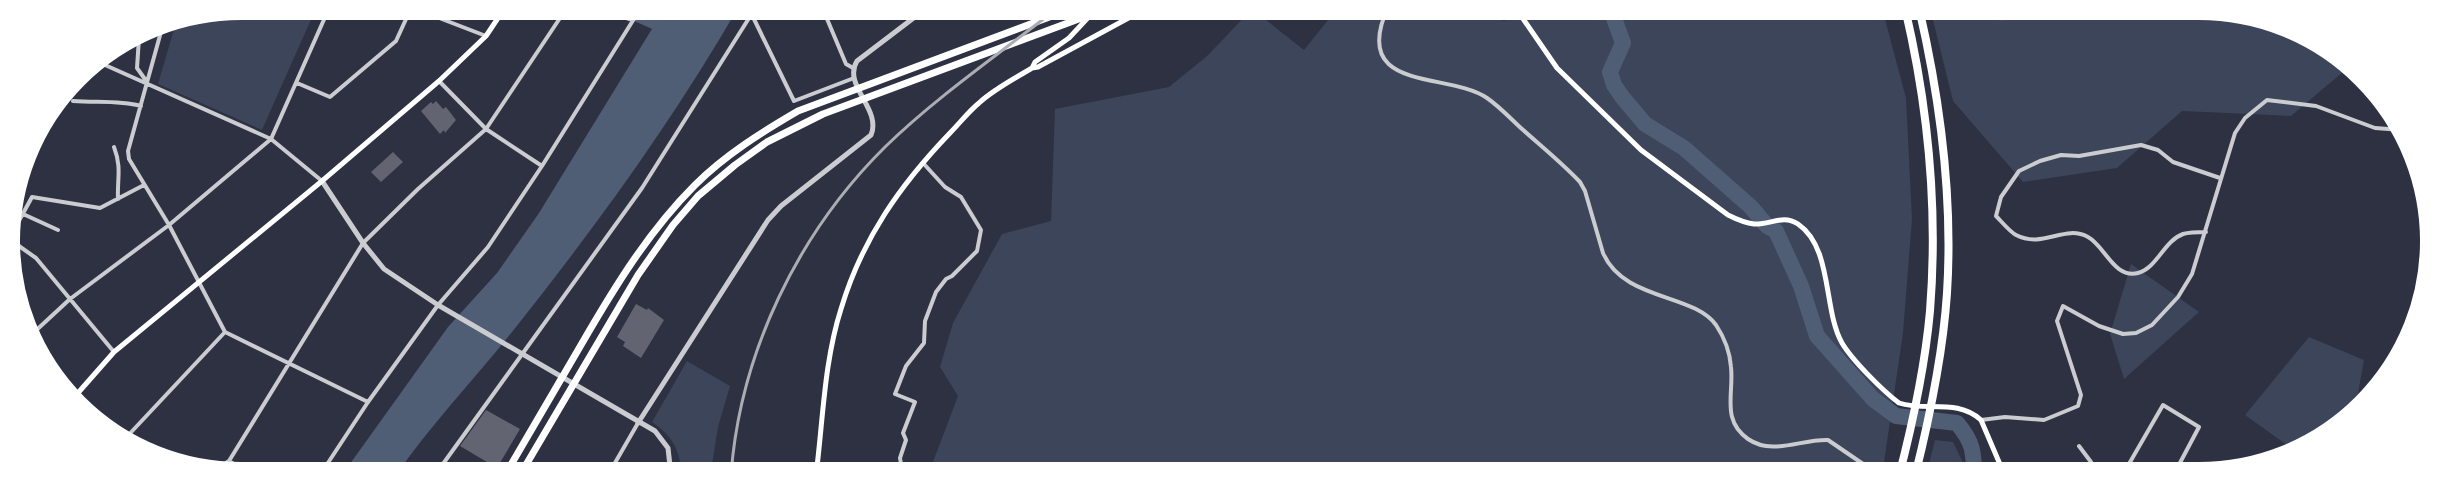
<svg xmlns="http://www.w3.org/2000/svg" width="2441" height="483" viewBox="0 0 2441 483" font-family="'Asap Condensed',sans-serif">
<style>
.green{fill:#3c4559}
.water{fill:#4f5d75}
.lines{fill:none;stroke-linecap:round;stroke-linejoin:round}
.river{stroke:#4f5d75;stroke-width:16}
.building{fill:#626471}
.minor{stroke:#caccd0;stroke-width:4}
.tertiary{stroke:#caccd0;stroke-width:5}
.secondary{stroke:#fff;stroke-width:5}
.trunk{stroke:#fff;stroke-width:7}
.motorway{stroke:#fff;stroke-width:8}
.rail{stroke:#abadb3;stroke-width:3}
.rim{fill:none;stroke:#fff;stroke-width:8}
</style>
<rect width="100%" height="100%" fill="#2d3142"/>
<path class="green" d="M 242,6 L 317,6 L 262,130 L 158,84 L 177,19 Z
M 1335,7 L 1496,7 L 1503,21 L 1548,7 L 1882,8 L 1906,98 L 1912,219 L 1903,333 L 1882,476 L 940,476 L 931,467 L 958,396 L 940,367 L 953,323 L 1002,234 L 1051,221 L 1055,109 L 1169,87 L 1207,56 L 1252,9 L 1304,50 L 1332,15 Z
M 1930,8 L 2230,8 L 2317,37 L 2350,66 L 2291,116 L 2182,111 L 2117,168 L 2023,182 L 1953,101 Z
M 42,124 L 40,151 L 24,153 L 24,151 Z
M 2131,264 L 2199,312 L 2124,379 L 2110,334 Z
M 2309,337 L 2364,360 L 2354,416 L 2298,453 L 2245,415 Z
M 687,361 L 730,386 L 718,427 L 712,465 L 681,466 C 677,444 669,434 652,422 Z
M 1935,440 L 1953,442 L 1967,471 L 1967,476 L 1926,476 Z"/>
<path class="water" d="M 666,6 L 739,6 C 674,119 597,225 516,327 C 477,377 432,423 396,475 L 342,475 L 448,327 L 497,273 L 539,213 Z
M 1977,8 L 2028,8 C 2015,20 2007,22 1990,19 L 1990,14 Z"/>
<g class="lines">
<path class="river" d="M 620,6 L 674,30
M 1610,7 L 1623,43 L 1610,72 L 1614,85 L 1623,98 L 1645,124 L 1684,148 L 1751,207 L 1767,226 L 1776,231 L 1801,286 L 1817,336 L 1873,399 L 1896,416 L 1957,423 C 1973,442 1974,452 1974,476"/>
</g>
<path class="building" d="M 436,101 L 443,109 L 446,107 L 456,120 L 445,133 L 444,130 L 440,134 L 421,111 L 431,102 L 433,104 Z
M 393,152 L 403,162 L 381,182 L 371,172 Z
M 636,304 L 647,310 L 648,308 L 664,320 L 641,358 L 623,346 L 625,342 L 617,337 Z
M 486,410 L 520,429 L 497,468 L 460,446 Z
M 552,465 L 568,475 L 546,475 Z"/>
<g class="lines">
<path class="minor" d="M 408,6 L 486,36
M 598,6 L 609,13 L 633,20
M 822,7 L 846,64 L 853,68
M 1388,7 C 1349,93 1447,71 1487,98 C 1500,107 1511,119 1522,129 C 1541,146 1562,163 1580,182 L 1585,191 L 1603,253 C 1624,301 1693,293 1716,325 C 1724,337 1730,353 1731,367 C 1734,394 1721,420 1748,439 C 1773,456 1800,439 1828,440 L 1869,468
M 1481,7 L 1490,12 L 1516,11
M 752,15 L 794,101 L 854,78
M 164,21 L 128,151 L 129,159 L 169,225 L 225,332 L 368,402
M 137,33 L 139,38 L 137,68 L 147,82
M 96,61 L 271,139 L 322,181
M 439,81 L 486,129 L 542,166
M 297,83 L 330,97 L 396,41 L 412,6
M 73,101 C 96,103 118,100 141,106
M 114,147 C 122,168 117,179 118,199
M 23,214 L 58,230
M 2206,232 C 2199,232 2190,232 2183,234 C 2164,241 2157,268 2138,273 C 2114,279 2105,246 2088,237 C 2064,224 2043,249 2016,235 C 2009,231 2002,222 1996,216 L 2001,197 L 2019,171 L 2040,161 L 2061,155 L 2079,156 L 2141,145 L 2158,150 L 2173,162 L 2220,178
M 9,239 L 32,197 L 100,208 L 144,185
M 9,239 L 36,258 L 114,352
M 30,336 L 70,299 L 169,225 L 271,139 L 330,6
M 1981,420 L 2005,417 L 2044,420 L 2078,406 L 2081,395 L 2057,321 L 2063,306 L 2099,326 L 2123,334 L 2136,333 L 2152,325 L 2178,297 L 2192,274 L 2235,133 L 2245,118 L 2267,100 L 2316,106 L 2375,128 L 2402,130
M 127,436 L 210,474
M 121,443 L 225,332
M 2079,446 L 2091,462 L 2090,470 L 2082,476
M 229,461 L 251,475
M 2214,467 L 2221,475
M 671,468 L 725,470
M 209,474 L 229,461 L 363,243 L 418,189 L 486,129 L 568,6
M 320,475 L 368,402 L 438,305 L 488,247 L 542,166 L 642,6
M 435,475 L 642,188 L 756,7
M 608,475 L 638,423
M 742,475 L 743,475
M 903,476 L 900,458 L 906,440 L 903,433 L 915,402 L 895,394 L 906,366 L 924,343 L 925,321 L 936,292 L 946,279 L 952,276 L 977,251 L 981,230 L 961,197 L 945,187 L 923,163
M 2122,476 L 2163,405 L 2199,427 L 2173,476"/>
<path class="tertiary" d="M 322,181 L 363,243 L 384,269 L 438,305 L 655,431 L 668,448 L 671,475
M 638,423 L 768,220 L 781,206 L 871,135 C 882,109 842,85 857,61 L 928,7"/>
<path class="secondary" d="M 1119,7 L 1126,16 L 1132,15
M 1515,7 L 1557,68 L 1641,150 L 1728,215 C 1736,219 1745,223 1754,224 C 1770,225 1783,214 1798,224 C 1833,248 1823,310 1842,343 C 1852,360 1883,391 1899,403 C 1926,412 1957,398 1981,420 L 2005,476
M 1032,68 L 1038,67 L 1134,15 L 1157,7
M 70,402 L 114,352 L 322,181 L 439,81 L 486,36 L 506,6
M 816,475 C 823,421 824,362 841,309 C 862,239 900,185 950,133 C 960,123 968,112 979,103 C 994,89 1014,79 1032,68 L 1035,62 L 1069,38 L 1098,7"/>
<path class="trunk" d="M 505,475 C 530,432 556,388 581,345 C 614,288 648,232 695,185 C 725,155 762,132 798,111 L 1076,7
M 520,475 L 638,275 L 673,225 L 698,196 L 735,165 L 767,142 L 823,114 L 1111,7"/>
<path class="motorway" d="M 1899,476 C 1913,422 1925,367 1930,311 C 1938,210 1928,106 1905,8
M 1915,476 C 1930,416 1943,355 1947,293 C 1953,199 1940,99 1919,8"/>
<path class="rail" d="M 731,475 C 740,353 798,233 885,147 C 936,97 1003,51 1059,7"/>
</g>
<path d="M0 0H2441V483H0ZM241 16H2199A225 225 0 0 1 2424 241V241A225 225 0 0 1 2199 466H241A225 225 0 0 1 16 241V241A225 225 0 0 1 241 16Z" fill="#fff" fill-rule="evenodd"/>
<path class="rim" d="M241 16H2199A225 225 0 0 1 2424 241V241A225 225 0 0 1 2199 466H241A225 225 0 0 1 16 241V241A225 225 0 0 1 241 16Z"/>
</svg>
